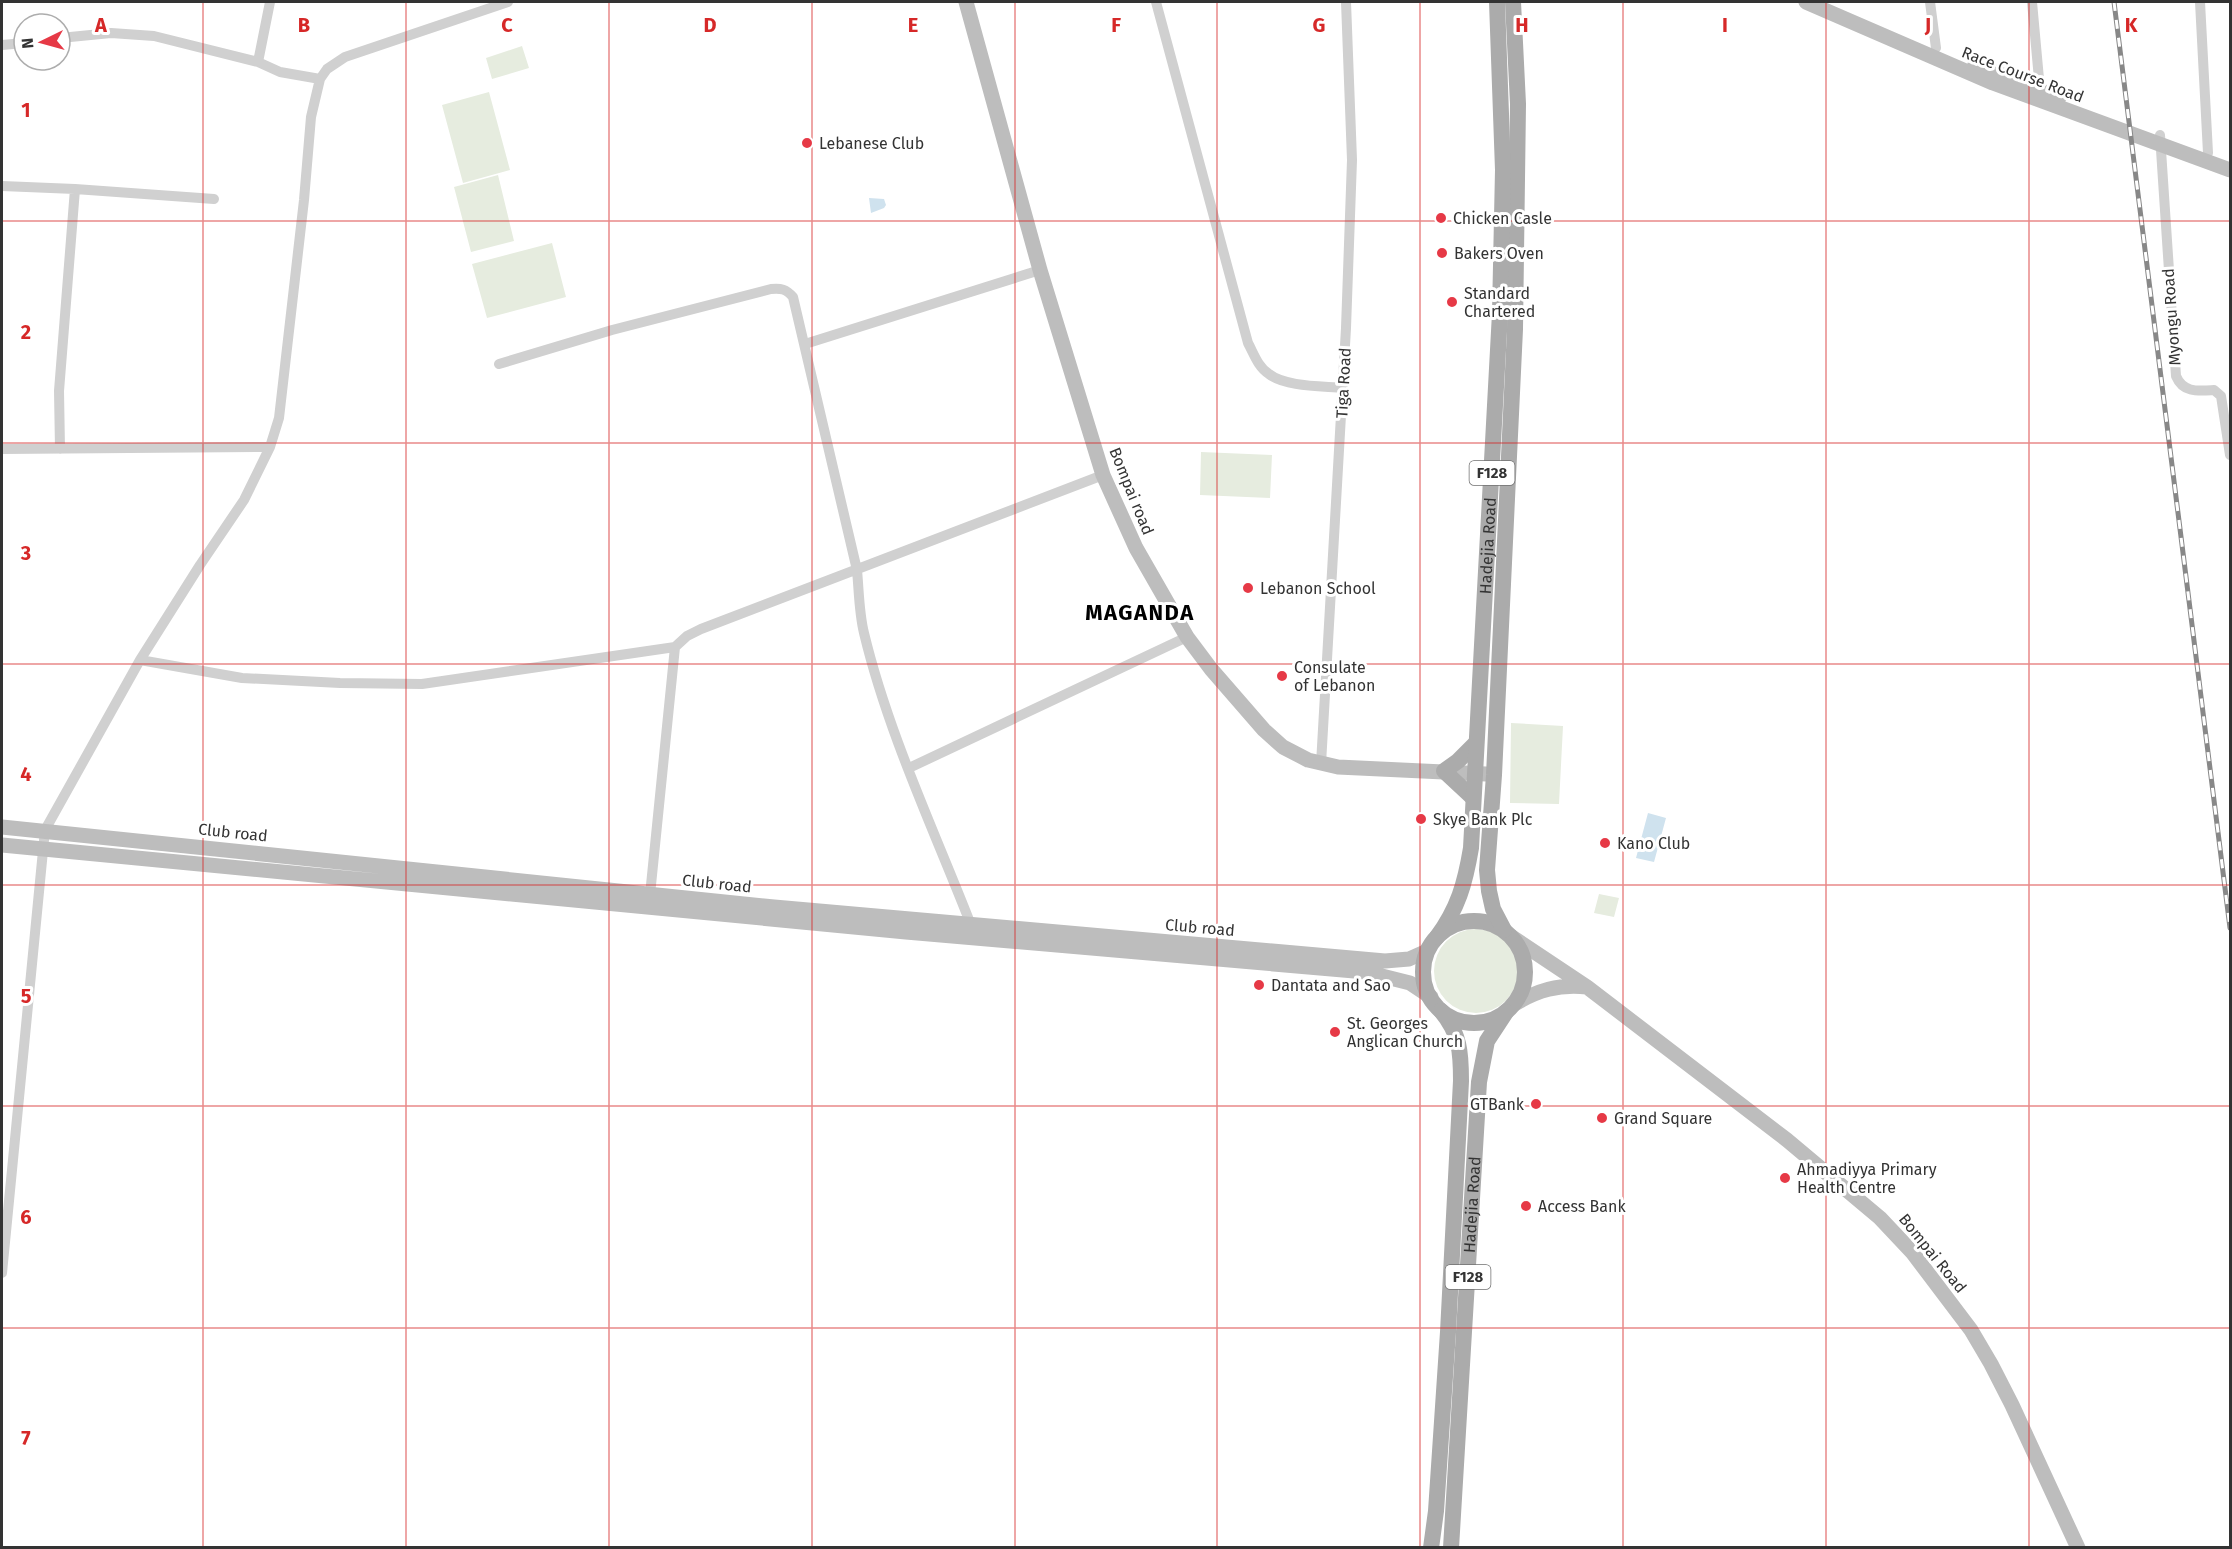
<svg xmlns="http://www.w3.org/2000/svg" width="2232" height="1549" viewBox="0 0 2232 1549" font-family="'Fira Sans',sans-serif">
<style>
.green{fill:#e6ecdf}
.water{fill:#cfe2ee}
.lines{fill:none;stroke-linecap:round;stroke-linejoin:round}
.street{stroke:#d0d0d0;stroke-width:10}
.secondary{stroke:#bdbdbd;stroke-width:15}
.primary{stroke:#ababab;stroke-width:16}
.rail-casing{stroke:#888;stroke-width:5}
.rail{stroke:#fff;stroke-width:3;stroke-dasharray:9;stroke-linecap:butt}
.grid{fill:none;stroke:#d62828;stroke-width:1.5;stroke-opacity:0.55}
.poi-dot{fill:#e63946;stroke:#fff;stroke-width:2}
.labels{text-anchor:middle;stroke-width:6;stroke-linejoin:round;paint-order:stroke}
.shield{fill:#fff;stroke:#707070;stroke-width:1.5}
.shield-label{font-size:15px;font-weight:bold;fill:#333}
.street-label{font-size:16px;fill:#333;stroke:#fff}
.poi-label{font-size:16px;fill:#333;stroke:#fff;text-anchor:start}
.district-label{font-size:22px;font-weight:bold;letter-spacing:1.5px;fill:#000;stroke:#fff}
.grid-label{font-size:20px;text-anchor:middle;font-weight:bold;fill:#d62828;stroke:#fff;stroke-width:6;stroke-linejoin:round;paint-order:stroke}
</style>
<rect width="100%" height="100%" fill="#fff"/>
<path class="green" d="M 522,46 L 529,68 L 492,79 L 486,58 Z
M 489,92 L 510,170 L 463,183 L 442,105 Z
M 498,175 L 514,241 L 471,252 L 454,187 Z
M 552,243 L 566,297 L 487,318 L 472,264 Z
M 1201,452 L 1272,455 L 1270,498 L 1200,495 Z
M 1511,723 L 1563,726 L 1559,804 L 1510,803 Z
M 1599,894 L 1619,898 L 1614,917 L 1594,913 Z
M1434 971a42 42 0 1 1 84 0a42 42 0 1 1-84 0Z"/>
<path class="water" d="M 869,198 L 884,199 L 886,205 L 884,208 L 871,213 Z
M 1648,813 L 1666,818 L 1654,862 L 1636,858 Z"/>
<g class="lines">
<path class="street" d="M 1156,2 L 1248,343 C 1254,354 1258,367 1269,374 C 1285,387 1323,386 1343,388
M 1930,2 L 1936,48
M 2032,2 L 2040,90
M 2200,2 L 2208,153
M 60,38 L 111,33 L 154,36 L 258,62 L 280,72 L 320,79
M 2,45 L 24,43
M 258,62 L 270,2
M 2160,135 L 2176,376 C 2183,393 2198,391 2214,390 L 2221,396 L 2230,455
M 2,186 L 75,189
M 805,344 L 1040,270
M 499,364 L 612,330 L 771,289 C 781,288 786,289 793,297 L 857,570 C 859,591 859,613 864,633 C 888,733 934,830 971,925
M 2,449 L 270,447
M 60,449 L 59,391 L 75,189 L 214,199
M 140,660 L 242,678 L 340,683 L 422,684 L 675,647 L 687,636 L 701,629 L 1103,475
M 1321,764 L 1346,328 L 1352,160 L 1346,2
M 909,768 L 1187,637
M 650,895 L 675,647
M 2,1273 L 45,830 L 140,660 L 200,565 L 244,500 L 270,447 L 279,418 L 304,200 L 311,117 L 320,79 L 327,69 L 345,57 L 508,2"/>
<path class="secondary" d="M 966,2 L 1040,270 L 1103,475 L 1136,548 L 1187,637 L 1211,669 L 1264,730 L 1283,747 L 1308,760 L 1338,767 L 1486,774
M 1806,2 L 1993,83 L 2230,170
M 1975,64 L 2059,98
M 2,827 L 774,907 L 1385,961 L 1409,959 L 1427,951
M 2,845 L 906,932 L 1366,972 L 1410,983 L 1431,997
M 1512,937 L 1587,987 L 1787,1140 L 1880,1218 L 1912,1252 L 1971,1330 L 1991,1364 L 2012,1405 L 2078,1548
M 1513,1005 C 1537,990 1559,984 1587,987"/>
<g class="primary">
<path d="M 1473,798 L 1444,771 L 1458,761 L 1476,743"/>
<circle cx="1474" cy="972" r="51"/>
<path d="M 1504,930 L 1493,909 L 1489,891 L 1487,870 L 1494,775 L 1515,329 L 1518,104 L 1513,2"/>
<path id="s1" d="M 1437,937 C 1458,908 1465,884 1471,848 L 1500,313 L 1503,170 L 1497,2"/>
<path d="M 1431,1548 L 1436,1511 L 1448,1332 L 1461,1081 C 1461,1052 1460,1034 1441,1011"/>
<path id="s2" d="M 1451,1548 L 1479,1082 L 1487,1041 L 1506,1012"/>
</g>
<g class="rail-casing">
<path id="rail" d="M 2114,2 L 2230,928"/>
</g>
<use href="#rail" class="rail"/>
</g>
<path class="grid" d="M 203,2 L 203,1548M 406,2 L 406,1548M 609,2 L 609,1548M 812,2 L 812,1548M 1015,2 L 1015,1548M 1217,2 L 1217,1548M 1420,2 L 1420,1548M 1623,2 L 1623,1548M 1826,2 L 1826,1548M 2029,2 L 2029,1548M 2,221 L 2230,221M 2,443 L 2230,443M 2,664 L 2230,664M 2,885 L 2230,885M 2,1106 L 2230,1106M 2,1328 L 2230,1328"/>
<g class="poi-dot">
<circle cx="807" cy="143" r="6"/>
<circle cx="1441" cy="218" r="6"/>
<circle cx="1442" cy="253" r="6"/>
<circle cx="1452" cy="302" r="6"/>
<circle cx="1248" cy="588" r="6"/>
<circle cx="1282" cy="676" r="6"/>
<circle cx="1421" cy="819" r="6"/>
<circle cx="1605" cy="843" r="6"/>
<circle cx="1259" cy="985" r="6"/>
<circle cx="1335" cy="1032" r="6"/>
<circle cx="1536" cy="1104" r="6"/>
<circle cx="1602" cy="1118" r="6"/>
<circle cx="1785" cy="1178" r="6"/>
<circle cx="1526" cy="1206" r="6"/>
</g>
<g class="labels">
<g class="shield">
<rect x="1469.5" y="461" width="45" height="24" rx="4.5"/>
<rect x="1445.5" y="1265" width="45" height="24" rx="4.5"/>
</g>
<g class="shield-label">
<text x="1492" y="478">F128</text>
<text x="1468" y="1282">F128</text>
</g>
<g class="street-label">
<text transform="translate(2023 74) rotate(21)" y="6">Race Course Road</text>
<text transform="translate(2171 317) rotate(-94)" y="6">Myongu Road</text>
<text transform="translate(1343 383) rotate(-87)" y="6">Tiga Road</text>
<text transform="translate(1132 491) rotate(68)" y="6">Bompai road</text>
<text dy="6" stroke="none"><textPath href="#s1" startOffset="399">Hadejia Road</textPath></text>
<text transform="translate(233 832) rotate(6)" y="6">Club road</text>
<text transform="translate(717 883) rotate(6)" y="6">Club road</text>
<text transform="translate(1200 927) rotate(5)" y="6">Club road</text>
<text dy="6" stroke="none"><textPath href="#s2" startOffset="344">Hadejia Road</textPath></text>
<text transform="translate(1933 1253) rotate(51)" y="6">Bompai Road</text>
</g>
<g class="poi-label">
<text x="819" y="149">Lebanese Club</text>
<text x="1453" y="224">Chicken Casle</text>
<text x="1454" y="259">Bakers Oven</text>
<text x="1464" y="299">Standard<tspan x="1464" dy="18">Chartered</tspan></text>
<text x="1260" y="594">Lebanon School</text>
<text x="1294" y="673">Consulate<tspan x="1294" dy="18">of Lebanon</tspan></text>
<text x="1433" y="825">Skye Bank Plc</text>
<text x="1617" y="849">Kano Club</text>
<text x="1271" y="991">Dantata and Sao</text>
<text x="1347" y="1029">St. Georges<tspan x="1347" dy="18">Anglican Church</tspan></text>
<text x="1524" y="1110" text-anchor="end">GTBank</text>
<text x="1614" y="1124">Grand Square</text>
<text x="1797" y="1175">Ahmadiyya Primary<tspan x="1797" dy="18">Health Centre</tspan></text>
<text x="1538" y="1212">Access Bank</text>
</g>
<g class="district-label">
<text x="1140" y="620">MAGANDA</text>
</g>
</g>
<g class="grid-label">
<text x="101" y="32">A</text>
<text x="304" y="32">B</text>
<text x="507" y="32">C</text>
<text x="710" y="32">D</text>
<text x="913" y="32">E</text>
<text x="1116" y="32">F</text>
<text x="1319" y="32">G</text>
<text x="1522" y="32">H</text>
<text x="1725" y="32">I</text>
<text x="1928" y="32">J</text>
<text x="2131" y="32">K</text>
<text x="26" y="117">1</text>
<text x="26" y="339">2</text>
<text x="26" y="560">3</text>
<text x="26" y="781">4</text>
<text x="26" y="1003">5</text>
<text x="26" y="1224">6</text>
<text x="26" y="1445">7</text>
</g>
<rect width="2232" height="1549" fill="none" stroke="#333333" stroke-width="6"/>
<g transform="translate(42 42) rotate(265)"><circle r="28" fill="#ffffff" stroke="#adadad" stroke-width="1.5"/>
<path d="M0-4.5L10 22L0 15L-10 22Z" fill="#e63946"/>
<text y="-9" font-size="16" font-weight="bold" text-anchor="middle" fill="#333333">N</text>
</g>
</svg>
